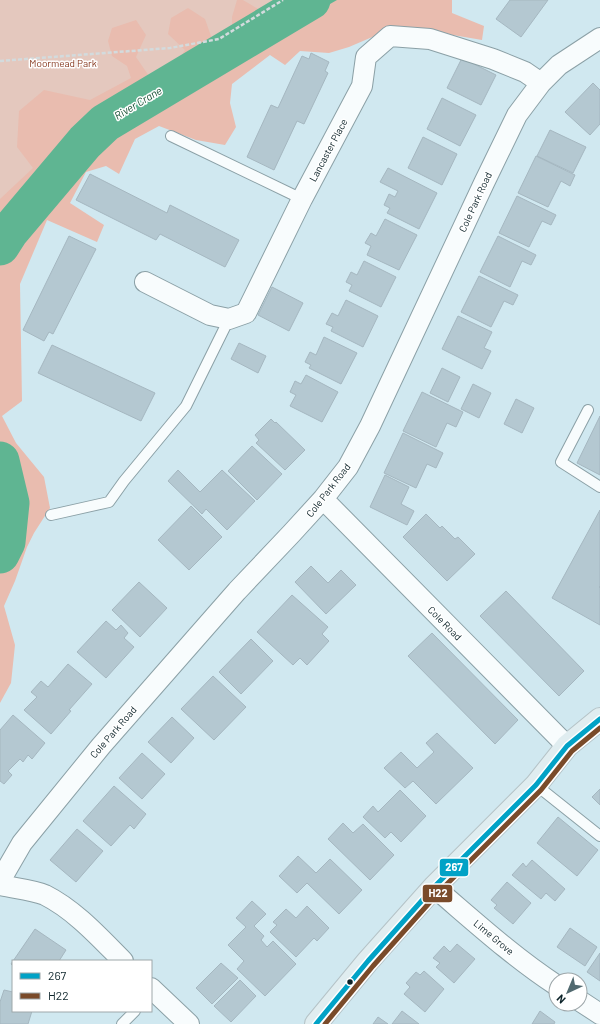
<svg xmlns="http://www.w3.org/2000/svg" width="600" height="1024" viewBox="0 0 600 1024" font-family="Barlow,sans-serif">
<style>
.green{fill:#e4c8be}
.forest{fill:#e9bcaf}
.water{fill:#5fb592}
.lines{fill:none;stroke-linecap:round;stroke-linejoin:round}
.river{stroke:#5fb592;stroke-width:39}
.building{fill:#b4c8d1;stroke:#a5b7c0}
.lane-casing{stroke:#8ba0a6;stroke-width:12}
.street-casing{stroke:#8ba0a6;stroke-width:22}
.primary-casing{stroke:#b5c3c7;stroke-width:24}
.path{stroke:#d3dbdd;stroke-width:2.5;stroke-dasharray:4 2;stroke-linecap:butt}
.lane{stroke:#f8fcfd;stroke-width:10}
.street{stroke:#f8fcfd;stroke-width:20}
.primary{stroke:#e0edf0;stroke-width:22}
.bus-1-casing{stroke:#fff;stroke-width:8}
.bus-2-casing{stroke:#fff;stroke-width:8}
.bus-1{stroke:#01a2c6;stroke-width:5}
.bus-2{stroke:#7a4b2a;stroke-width:5}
.bus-dot{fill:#0d242a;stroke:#fff;stroke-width:1.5}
.labels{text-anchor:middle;stroke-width:3;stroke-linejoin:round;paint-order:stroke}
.park-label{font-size:10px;fill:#85361c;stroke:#fff}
.street-label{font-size:10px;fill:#0d242a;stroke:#fff}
.water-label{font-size:11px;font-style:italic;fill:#185135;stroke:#fff}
.line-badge{stroke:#fff;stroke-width:1.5}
.badge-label{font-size:11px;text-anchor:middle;font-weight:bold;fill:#fff}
</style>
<rect width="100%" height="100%" fill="#d0e8f0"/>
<path class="green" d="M 0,0 L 283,0 L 245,21 L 143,79 L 0,218 Z"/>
<path class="forest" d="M 237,0 L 243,0 L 260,10 L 278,0 L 452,0 L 452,13 L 484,26 L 482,40 L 447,34 L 384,32 L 349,47 L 329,53 L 300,51 L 285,65 L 270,55 L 232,84 L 230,103 L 236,127 L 225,145 L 196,140 L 159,126 L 135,139 L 119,174 L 106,166 L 86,172 L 70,203 L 104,225 L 97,242 L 47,220 L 20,284 L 22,401 L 2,416 L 16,443 L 44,477 L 50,508 L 34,533 L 27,547 L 15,581 L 4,606 L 15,645 L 11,683 L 0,703 L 0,199 L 33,168 L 17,147 L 19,111 L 44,90 L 90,100 L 131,78 L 127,66 L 112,56 L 108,41 L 112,28 L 136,20 L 146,35 L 136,57 L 149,76 L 178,61 L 185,50 L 168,34 L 171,18 L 188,8 L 205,19 L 212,39 L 232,25 L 232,17 Z"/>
<path class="water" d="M 293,0 L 337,0 L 246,52 L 238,36 Z"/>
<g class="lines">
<path class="river" d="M 0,246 L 9,232 L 85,142 L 105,123 L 311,0
M 0,461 L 10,503 L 6,542 L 0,554"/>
</g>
<path class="building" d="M 510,0 L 548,0 L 521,37 L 496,19 Z
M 311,53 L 329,62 L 325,71 L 328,73 L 304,124 L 297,121 L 274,170 L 247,157 L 271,105 L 278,108 L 302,56 L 309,59 Z
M 462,58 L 496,75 L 481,105 L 447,88 Z
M 593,83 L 600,90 L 600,124 L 590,135 L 565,112 Z
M 442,98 L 476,115 L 460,146 L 427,129 Z
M 550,130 L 586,147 L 573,173 L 537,156 Z
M 423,137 L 457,154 L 442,185 L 408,168 Z
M 536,156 L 575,175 L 570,186 L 561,181 L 548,207 L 518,193 Z
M 388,168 L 437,193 L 419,229 L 387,213 L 390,208 L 384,205 L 389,194 L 395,197 L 398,191 L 380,182 Z
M 90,174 L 167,213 L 170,205 L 239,240 L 225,267 L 160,234 L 156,240 L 76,200 Z
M 517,196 L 556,215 L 551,225 L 542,221 L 529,247 L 499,233 Z
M 385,219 L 417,235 L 399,270 L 367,255 L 371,246 L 365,243 L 371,233 L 376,236 Z
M 69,236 L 96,249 L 53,334 L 49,332 L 44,341 L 23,330 Z
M 498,236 L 536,255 L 531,265 L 522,261 L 510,287 L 480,272 Z
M 364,261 L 396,277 L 381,307 L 349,291 L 352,285 L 346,282 L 351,272 L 357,275 Z
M 479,276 L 518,295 L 513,305 L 504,301 L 491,327 L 461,312 Z
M 272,287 L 303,303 L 289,331 L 258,315 Z
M 346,300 L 378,316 L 363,347 L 331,331 L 333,327 L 326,324 L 332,313 L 338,316 Z
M 458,316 L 492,332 L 484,348 L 491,351 L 482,369 L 442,349 Z
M 324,337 L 357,353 L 341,384 L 309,368 L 311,365 L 305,362 L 310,352 L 316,355 Z
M 239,343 L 266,356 L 258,373 L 231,359 Z
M 52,345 L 155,393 L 141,421 L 38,373 Z
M 442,368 L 460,377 L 448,402 L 430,393 Z
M 306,375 L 338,392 L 322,422 L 290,406 L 296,395 L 290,392 L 295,381 L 301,384 Z
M 473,384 L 491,393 L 479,418 L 461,409 Z
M 422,392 L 463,412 L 456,427 L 447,423 L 436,447 L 403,431 Z
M 516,399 L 534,408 L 522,433 L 504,424 Z
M 600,416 L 600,475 L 577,463 Z
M 271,419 L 275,423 L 276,422 L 305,450 L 285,470 L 256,443 L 259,440 L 255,435 Z
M 403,433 L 443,453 L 436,468 L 427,464 L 416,488 L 384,473 Z
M 252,446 L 282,474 L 257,500 L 228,471 Z
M 178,470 L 200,492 L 222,470 L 255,501 L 227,530 L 206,509 L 202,514 L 168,481 Z
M 385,475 L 409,487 L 401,504 L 414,511 L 407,525 L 370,507 Z
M 191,506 L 222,537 L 189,570 L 158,540 Z
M 600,510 L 600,586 L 599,587 L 600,588 L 600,625 L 552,598 Z
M 426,514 L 440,528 L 442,526 L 455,539 L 458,537 L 475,554 L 447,581 L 403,537 Z
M 311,566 L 328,583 L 341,570 L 356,585 L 326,614 L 295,582 Z
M 139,582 L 167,608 L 140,637 L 112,610 Z
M 506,591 L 584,671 L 559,696 L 480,616 Z
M 292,595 L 328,627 L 322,634 L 329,641 L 307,665 L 300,658 L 293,665 L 257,632 Z
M 106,621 L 116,630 L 121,625 L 128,633 L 124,638 L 134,647 L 106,678 L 77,652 Z
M 432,633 L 518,720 L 495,744 L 408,656 Z
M 251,639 L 273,661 L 241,694 L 219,672 Z
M 68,664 L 92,684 L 69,710 L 71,711 L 51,734 L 24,710 L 37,697 L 31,692 L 41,681 L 48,687 Z
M 213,676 L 246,707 L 214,740 L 181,709 Z
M 13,715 L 45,743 L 32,759 L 28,755 L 23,762 L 20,759 L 8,771 L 12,775 L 4,784 L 0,781 L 0,730 Z
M 172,717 L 194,738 L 171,763 L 148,742 Z
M 437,733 L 473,768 L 436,804 L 413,781 L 405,788 L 384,768 L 401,752 L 417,768 L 434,752 L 426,743 Z
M 142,753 L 165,774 L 142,799 L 119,778 Z
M 114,786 L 146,814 L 134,829 L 130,825 L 111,846 L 83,821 Z
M 600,789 L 600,805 L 592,797 Z
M 400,790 L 426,816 L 401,842 L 391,832 L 385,838 L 363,817 L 373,806 L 378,812 Z
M 558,817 L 598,850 L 577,876 L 537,843 Z
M 343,823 L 353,833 L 363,824 L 394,855 L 370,880 L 328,839 Z
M 77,829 L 103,851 L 76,882 L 50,860 Z
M 298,856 L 316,873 L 330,859 L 362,890 L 339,914 L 307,883 L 297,893 L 279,876 Z
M 532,860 L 565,889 L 555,901 L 546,893 L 541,899 L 512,875 L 523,863 L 526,867 Z
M 507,882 L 531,903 L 513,924 L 494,908 L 497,905 L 491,900 Z
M 252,901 L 266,914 L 254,926 L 264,936 L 261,940 L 267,947 L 273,941 L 296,964 L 265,996 L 237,969 L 244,961 L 228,945 L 246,927 L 236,918 Z
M 307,906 L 329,928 L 317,941 L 314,938 L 296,957 L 270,932 L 277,925 L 273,922 L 286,909 L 296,918 Z
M 570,928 L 597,947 L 585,966 L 557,947 Z
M 35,929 L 66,950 L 59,961 L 13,961 L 13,966 L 11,964 Z
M 457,944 L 475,959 L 454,983 L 436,967 L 440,963 L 433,958 L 444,946 L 450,952 Z
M 600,953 L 600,981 L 587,972 Z
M 221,963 L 238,978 L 212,1004 L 196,988 Z
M 424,971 L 444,989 L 425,1012 L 404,994 L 410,987 L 406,983 L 416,972 L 420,975 Z
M 240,980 L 256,996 L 231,1022 L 214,1006 Z
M 4,990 L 13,992 L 13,1011 L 32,1011 L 28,1024 L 0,1024 L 0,1002 Z
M 402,1011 L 419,1024 L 392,1024 Z
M 540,1011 L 555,1022 L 554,1024 L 532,1024 Z
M 378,1017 L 388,1024 L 373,1024 Z"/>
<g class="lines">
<g class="lane-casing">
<path id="lane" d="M 171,136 L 302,199
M 588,410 L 561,462 L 600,487
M 51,515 L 109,502 L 124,481 L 186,406 L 229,319
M 536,785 L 600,836
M 122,1024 L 135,1011"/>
</g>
<g class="street-casing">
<path id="street" d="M 145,282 L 210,315 L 229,319 L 246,313 L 302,199 L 362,86 L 366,57 L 390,36 L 430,39 L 493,59 L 525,72 L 541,83
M 323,499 L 567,746
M 0,881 L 22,843 L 101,746 L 237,591 L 291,534 L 323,499 L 348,467 L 370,426 L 484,183 L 517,115 L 541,83 L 559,65 L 600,38
M 0,885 C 13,888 34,890 45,895 C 75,910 100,938 123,961
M 434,887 C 474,921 512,956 556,985
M 151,988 L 189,1024
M 580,1001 L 600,1014"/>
</g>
<g class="primary-casing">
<path id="primary" d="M 316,1024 L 368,961 L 434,887 L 536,785 L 567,746 L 600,719"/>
</g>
<path class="path" d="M 0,61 L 170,48 L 219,39 L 283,0"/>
<use href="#lane" class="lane"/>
<use href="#street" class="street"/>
<use href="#primary" class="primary"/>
<g class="bus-1-casing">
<path id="bus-1" d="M 316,1024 L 368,961 L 434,887 L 536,785 L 567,746 L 600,719"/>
</g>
<g class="bus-2-casing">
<path id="bus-2" d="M 325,1024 L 373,966 L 439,892 L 541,790 L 572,751 L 600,728"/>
</g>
<use href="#bus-1" class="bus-1"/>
<use href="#bus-2" class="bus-2"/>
</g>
<circle class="bus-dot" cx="350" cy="982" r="3.5"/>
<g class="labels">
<g class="park-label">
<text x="63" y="67">Moormead Park</text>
</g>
<g class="street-label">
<text transform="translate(328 150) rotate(-62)" y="4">Lancaster Place</text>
<text transform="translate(475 202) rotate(-65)" y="4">Cole Park Road</text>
<text transform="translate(328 490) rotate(-52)" y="4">Cole Park Road</text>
<text transform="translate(445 623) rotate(45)" y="4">Cole Road</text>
<text transform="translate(113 732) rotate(-49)" y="4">Cole Park Road</text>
<text transform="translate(494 937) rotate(40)" y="4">Lime Grove</text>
</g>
<g class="water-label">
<text transform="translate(138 103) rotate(-31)" y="4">River Crane</text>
</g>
</g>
<g class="line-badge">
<rect x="439" y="858" width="30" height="19" rx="4" fill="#01a2c6"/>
<rect x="422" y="884" width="31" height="19" rx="4" fill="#7a4b2a"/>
</g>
<g class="badge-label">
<text x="454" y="871">267</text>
<text x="438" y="897">H22</text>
</g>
<rect x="12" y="960" width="140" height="52" fill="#ffffff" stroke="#9ea7aa"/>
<rect x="20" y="973" width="20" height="6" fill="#01a2c6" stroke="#9ea7aa"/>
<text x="48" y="980" font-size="12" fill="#0d242a">267</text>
<rect x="20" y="993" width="20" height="6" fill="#7a4b2a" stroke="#9ea7aa"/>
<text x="48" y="1000" font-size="12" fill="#0d242a">H22</text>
<g transform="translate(568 992) rotate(224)"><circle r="19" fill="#ffffff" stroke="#9ea7aa"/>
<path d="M0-3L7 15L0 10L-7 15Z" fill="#51696f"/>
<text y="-6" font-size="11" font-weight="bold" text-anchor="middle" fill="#0d242a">N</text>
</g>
</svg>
